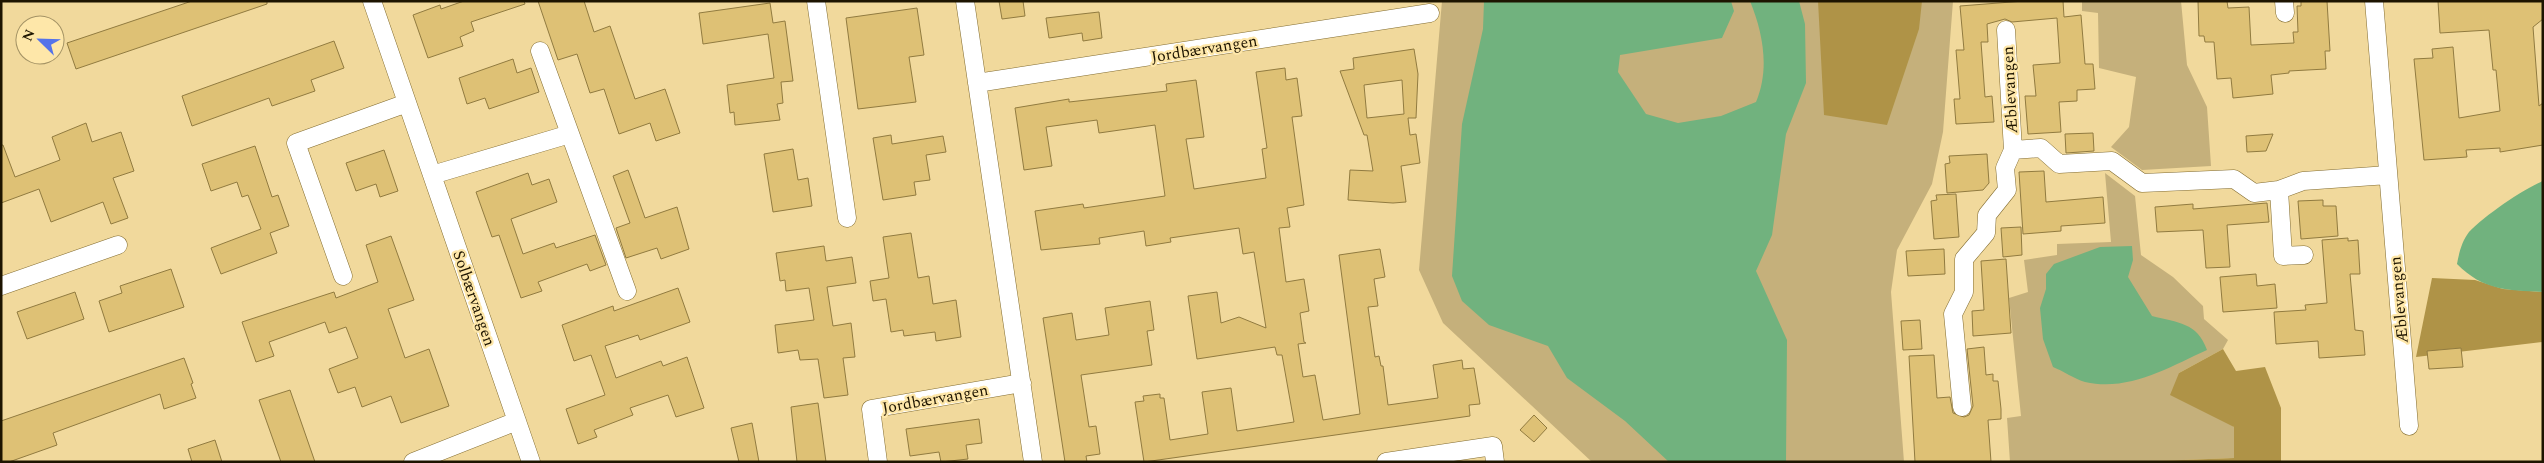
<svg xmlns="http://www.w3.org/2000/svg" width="2544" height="463" viewBox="0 0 2544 463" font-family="Spectral,serif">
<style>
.green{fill:#c5b07b}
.forest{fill:#af9347}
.water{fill:#71b27e}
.building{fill:#dec175;stroke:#917b40;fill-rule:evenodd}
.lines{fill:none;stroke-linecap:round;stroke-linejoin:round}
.minor-casing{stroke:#826c30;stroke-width:19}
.minor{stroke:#fff;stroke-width:18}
.labels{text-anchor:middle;stroke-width:4.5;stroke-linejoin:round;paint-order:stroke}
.street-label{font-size:16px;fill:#1d1400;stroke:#fee7a9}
</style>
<rect width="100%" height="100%" fill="#f1d99c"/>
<path class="green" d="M 1442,1 L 1953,1 L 1943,132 L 1932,184 L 1897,250 L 1891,292 L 1904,462 L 1592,462 L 1443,323 L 1419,270 Z
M 2082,1 L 2181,1 L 2187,65 L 2207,107 L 2211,166 L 2142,170 L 2111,147 L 2129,127 L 2136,77 L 2099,68 L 2098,13 L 2082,11 Z
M 2105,173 L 2135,196 L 2141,255 L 2173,277 L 2203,306 L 2204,319 L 2228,340 L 2223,349 L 2179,373 L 2234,427 L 2234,458 L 2131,462 L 2010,462 L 2007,418 L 2021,416 L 2009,298 L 2028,292 L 2024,260 L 2057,255 L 2057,244 L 2111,242 Z"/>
<path class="forest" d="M 1818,1 L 1922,1 L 1919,29 L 1887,125 L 1824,115 Z
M 2432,278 L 2475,280 L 2503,289 L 2543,292 L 2543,342 L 2416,357 Z
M 2223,349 L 2236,371 L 2265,367 L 2281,408 L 2281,462 L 2131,462 L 2234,458 L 2234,427 L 2170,395 L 2179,373 Z"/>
<path class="water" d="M 1484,1 L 1731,1 L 1734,11 L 1722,38 L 1620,55 L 1618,72 L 1646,114 L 1678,123 L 1721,116 L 1756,102 C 1770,69 1763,33 1750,1 L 1799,1 L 1805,24 L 1806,83 L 1786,134 L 1772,235 L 1756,271 L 1787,340 L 1786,462 L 1669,462 L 1625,421 L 1567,378 L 1548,346 L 1489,325 L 1462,301 L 1452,276 L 1462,124 L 1483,29 Z
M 2543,181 L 2543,292 C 2507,290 2484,291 2457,264 C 2459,253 2462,241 2469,232 C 2484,216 2523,189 2543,181 Z
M 2132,246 L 2133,260 L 2128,277 L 2152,316 C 2178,323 2197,322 2207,350 C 2169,367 2129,392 2085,382 C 2075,379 2063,371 2053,367 L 2043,339 L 2040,308 L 2046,289 L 2046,274 L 2054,264 L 2100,247 Z"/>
<path class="building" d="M 192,1 L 267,1 L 267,4 L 76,69 L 67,43 Z
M 464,1 L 524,1 L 525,4 L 471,22 L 474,31 L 460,37 L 463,46 L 428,58 L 413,15 L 440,5 L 441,9 Z
M 538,1 L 584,1 L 594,32 L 610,26 L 635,99 L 665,89 L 680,133 L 656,141 L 650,123 L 619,134 L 604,89 L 590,93 L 577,54 L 558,60 Z
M 999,1 L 1023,1 L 1025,16 L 1002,19 Z
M 2024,1 L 2063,1 L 2064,17 L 2081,15 L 2085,64 L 2093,64 L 2095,89 L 2077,90 L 2077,101 L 2059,102 L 2061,132 L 2028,134 L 2025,96 L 2036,96 L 2033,65 L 2060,63 L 2057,18 L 2012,22 L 2005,19 L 1987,24 L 1988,42 L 1981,42 L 1985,97 L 1992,96 L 1994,122 L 1956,124 L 1954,99 L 1960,99 L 1956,50 L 1964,50 L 1960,6 Z
M 2198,1 L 2227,1 L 2228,8 L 2249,7 L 2251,45 L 2294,43 L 2293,32 L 2298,32 L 2297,6 L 2301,6 L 2301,1 L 2327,1 L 2330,51 L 2325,51 L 2326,69 L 2289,71 L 2289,73 L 2271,75 L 2273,94 L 2233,98 L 2231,78 L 2217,79 L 2214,42 L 2205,42 L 2204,36 L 2199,36 Z
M 2438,1 L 2543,1 L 2543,19 L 2533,27 L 2539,106 L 2543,103 L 2543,145 L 2500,152 L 2500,148 L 2466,150 L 2467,157 L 2424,160 L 2414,59 L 2433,58 L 2432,49 L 2453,47 L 2459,118 L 2500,111 L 2496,70 L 2493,70 L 2489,30 L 2440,33 Z
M 770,3 L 773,23 L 785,21 L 793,81 L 781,82 L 783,103 L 777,104 L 780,120 L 735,125 L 734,112 L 730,113 L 727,85 L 774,78 L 768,34 L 703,44 L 699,13 Z
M 917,8 L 924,55 L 909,57 L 916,102 L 858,109 L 846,18 Z
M 1099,12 L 1102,38 L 1083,41 L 1082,33 L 1049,38 L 1046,18 Z
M 334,41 L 344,68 L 311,80 L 315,91 L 272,106 L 269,98 L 192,126 L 182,96 Z
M 1414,49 L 1418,74 L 1416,118 L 1408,118 L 1410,135 L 1416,134 L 1420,163 L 1401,166 L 1406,202 L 1393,203 L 1348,200 L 1350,170 L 1373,171 L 1367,135 L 1364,135 L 1340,71 L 1354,69 L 1353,58 ZM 1402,80 L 1404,114 L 1367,118 L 1364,85 Z
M 513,59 L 517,73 L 531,68 L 539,92 L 489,109 L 485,98 L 467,104 L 459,78 Z
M 1285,68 L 1286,80 L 1297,78 L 1302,116 L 1292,117 L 1304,205 L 1287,208 L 1290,227 L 1279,228 L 1286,282 L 1304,279 L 1309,311 L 1300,313 L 1304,342 L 1306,343 L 1298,344 L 1303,377 L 1315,375 L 1323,420 L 1360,414 L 1339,255 L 1380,249 L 1385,277 L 1374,279 L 1378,306 L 1368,307 L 1375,357 L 1379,356 L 1381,366 L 1383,366 L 1388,405 L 1438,398 L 1433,365 L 1462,360 L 1463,369 L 1474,368 L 1480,404 L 1469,405 L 1470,416 L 1144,462 L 1135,402 L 1144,401 L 1143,396 L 1160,394 L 1160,398 L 1164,398 L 1170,440 L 1208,434 L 1202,392 L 1231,388 L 1237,431 L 1294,422 L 1282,355 L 1277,355 L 1275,347 L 1197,359 L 1188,296 L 1217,292 L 1221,323 L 1239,317 L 1266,328 L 1254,252 L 1243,254 L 1239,228 L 1170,238 L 1171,242 L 1146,246 L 1144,231 L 1099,238 L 1100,244 L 1041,250 L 1035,211 L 1083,204 L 1084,208 L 1165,196 L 1155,125 L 1099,133 L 1097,120 L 1046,127 L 1052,166 L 1024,170 L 1015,108 L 1069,99 L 1069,102 L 1167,91 L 1166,84 L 1196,80 L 1204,137 L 1186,139 L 1194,189 L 1266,178 L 1262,149 L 1267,148 L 1256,72 Z
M 86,123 L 92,142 L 121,132 L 134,171 L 113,178 L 128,218 L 111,224 L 103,202 L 51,222 L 39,189 L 1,203 L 1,145 L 3,145 L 15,177 L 60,160 L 52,137 Z
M 2093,133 L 2094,151 L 2066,153 L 2065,134 Z
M 2273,134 L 2266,151 L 2247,152 L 2246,136 Z
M 891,135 L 892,144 L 943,136 L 946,152 L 926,155 L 930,180 L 914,182 L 916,195 L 883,200 L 873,138 Z
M 255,146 L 272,197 L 278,195 L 289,226 L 270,233 L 277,253 L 221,274 L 211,248 L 261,229 L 248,195 L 242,197 L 237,182 L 211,191 L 202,164 Z
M 793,149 L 798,180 L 808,178 L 812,206 L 773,212 L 764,154 Z
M 384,150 L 398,191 L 380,197 L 376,184 L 356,191 L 346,163 Z
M 1987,154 L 1989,183 L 1983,190 L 1947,193 L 1945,164 L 1950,163 L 1949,156 Z
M 628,170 L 645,218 L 677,207 L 689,249 L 661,259 L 657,248 L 626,258 L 616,228 L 630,223 L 613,176 Z
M 2044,171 L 2046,202 L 2103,197 L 2105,223 L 2061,226 L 2061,231 L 2023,234 L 2019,172 Z
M 528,173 L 532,185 L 549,179 L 557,202 L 511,219 L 523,254 L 554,243 L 556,248 L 595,235 L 606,265 L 590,271 L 587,264 L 538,282 L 542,291 L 521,298 L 499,235 L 492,237 L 476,192 Z
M 1956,194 L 1959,237 L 1934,239 L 1931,201 L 1937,200 L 1936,195 Z
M 2323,200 L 2323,206 L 2336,206 L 2338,236 L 2301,239 L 2298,201 Z
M 2267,203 L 2269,222 L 2227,225 L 2230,267 L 2206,268 L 2203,230 L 2157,232 L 2155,207 L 2193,204 L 2193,209 Z
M 2021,227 L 2022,255 L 2003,257 L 2001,228 Z
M 911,233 L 918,278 L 929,276 L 933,304 L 956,300 L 961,337 L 936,341 L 935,332 L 904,336 L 903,330 L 891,332 L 886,299 L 873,301 L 870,281 L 889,278 L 883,237 Z
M 391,236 L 414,300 L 388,309 L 405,358 L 429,349 L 449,406 L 401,423 L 391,396 L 362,407 L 355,387 L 338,393 L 329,369 L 358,358 L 346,327 L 329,333 L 325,322 L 269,342 L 274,356 L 256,362 L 242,322 L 334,292 L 336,298 L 378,282 L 366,245 Z
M 2348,238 L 2348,241 L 2358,240 L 2360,274 L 2350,274 L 2355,330 L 2363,331 L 2365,355 L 2319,358 L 2318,341 L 2276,344 L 2274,312 L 2306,310 L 2305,305 L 2327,303 L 2322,240 Z
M 824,246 L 826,261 L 852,257 L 856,283 L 827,287 L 833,326 L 851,323 L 855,357 L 843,358 L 848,395 L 824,398 L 818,359 L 800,360 L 798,350 L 778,353 L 775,325 L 814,320 L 809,288 L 786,291 L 785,280 L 780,281 L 776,253 Z
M 1944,249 L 1945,274 L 1908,276 L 1906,251 Z
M 2006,259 L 2011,333 L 1973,336 L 1972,311 L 1984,310 L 1981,261 Z
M 171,269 L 184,307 L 109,332 L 99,301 L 122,293 L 120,286 Z
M 2256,274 L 2257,286 L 2275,284 L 2277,308 L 2223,312 L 2220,277 Z
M 678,288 L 690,322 L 640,340 L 638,335 L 605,346 L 616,378 L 661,361 L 663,366 L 687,357 L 704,408 L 676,417 L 668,395 L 630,408 L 633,415 L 594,430 L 597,437 L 578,444 L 566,409 L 605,395 L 591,355 L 574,361 L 562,325 L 613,306 L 614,311 Z
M 75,292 L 84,319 L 27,339 L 17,312 Z
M 1150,301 L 1154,330 L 1147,331 L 1152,365 L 1081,375 L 1089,427 L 1096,426 L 1100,454 L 1086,456 L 1087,462 L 1065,462 L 1043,318 L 1072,313 L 1076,340 L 1109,335 L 1105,308 Z
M 1920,320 L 1922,349 L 1903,350 L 1901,321 Z
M 1984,347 L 1986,375 L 1993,374 L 1993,381 L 1998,381 L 2001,409 L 2001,419 L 1988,420 L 1991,462 L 1915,462 L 1909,356 L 1934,355 L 1937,398 L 1950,397 L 1953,413 L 1964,417 L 1969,415 L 1973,406 L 1967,349 Z
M 2461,348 L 2463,367 L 2429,369 L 2427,351 Z
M 184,358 L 193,383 L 191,384 L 196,398 L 164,409 L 160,394 L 53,433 L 57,445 L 9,462 L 1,462 L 1,421 Z
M 290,390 L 315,462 L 281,462 L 259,400 Z
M 818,403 L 826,462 L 797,462 L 791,407 Z
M 1534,415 L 1547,428 L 1534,442 L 1520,430 Z
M 979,419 L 982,443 L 966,445 L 968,459 L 941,462 L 939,452 L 910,456 L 906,429 Z
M 752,423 L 759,462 L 739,462 L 731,428 Z
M 215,440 L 222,462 L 192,462 L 188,449 Z"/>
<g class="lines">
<g class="minor-casing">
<path id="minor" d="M 372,1 L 531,462
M 816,1 L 847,218
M 965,1 L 1033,462
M 2284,1 L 2285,13
M 2374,1 L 2409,426
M 540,51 L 627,291
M 977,83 L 1430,13
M 2013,150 L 2041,148 L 2059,164 L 2112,161 L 2142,183 L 2234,179 L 2254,193 L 2279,190 L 2303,181 L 2388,175
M 432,175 L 570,134
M 2279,190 L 2283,256 L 2304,255
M 343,276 L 296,143 L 407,103
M 1,286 L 118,245
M 1962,407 L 1953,314 L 1964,292 L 1964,259 L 1986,233 L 1987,215 L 2007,190 L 2005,168 L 2013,150 L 2006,30
M 413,462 L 517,421
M 878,462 L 871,409 L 1022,383
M 1386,462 L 1493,446 L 1495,462"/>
</g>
<use href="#minor" class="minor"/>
</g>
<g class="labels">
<g class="street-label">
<text transform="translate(1204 48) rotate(-9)" y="6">Jordbærvangen</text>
<text transform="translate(2009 90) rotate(-93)" y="6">Æblevangen</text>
<text transform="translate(475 298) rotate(71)" y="6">Solbærvangen</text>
<text transform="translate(2398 300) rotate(-95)" y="6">Æblevangen</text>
<text transform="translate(935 398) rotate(-10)" y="6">Jordbærvangen</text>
</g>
</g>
<rect width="2544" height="463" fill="none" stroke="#1d1400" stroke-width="5"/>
<g transform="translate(40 40) rotate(293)"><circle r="24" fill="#fee7a9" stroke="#a49365"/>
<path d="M0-4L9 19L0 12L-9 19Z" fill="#5573e9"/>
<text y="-8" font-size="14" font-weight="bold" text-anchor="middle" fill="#1d1400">N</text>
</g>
</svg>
